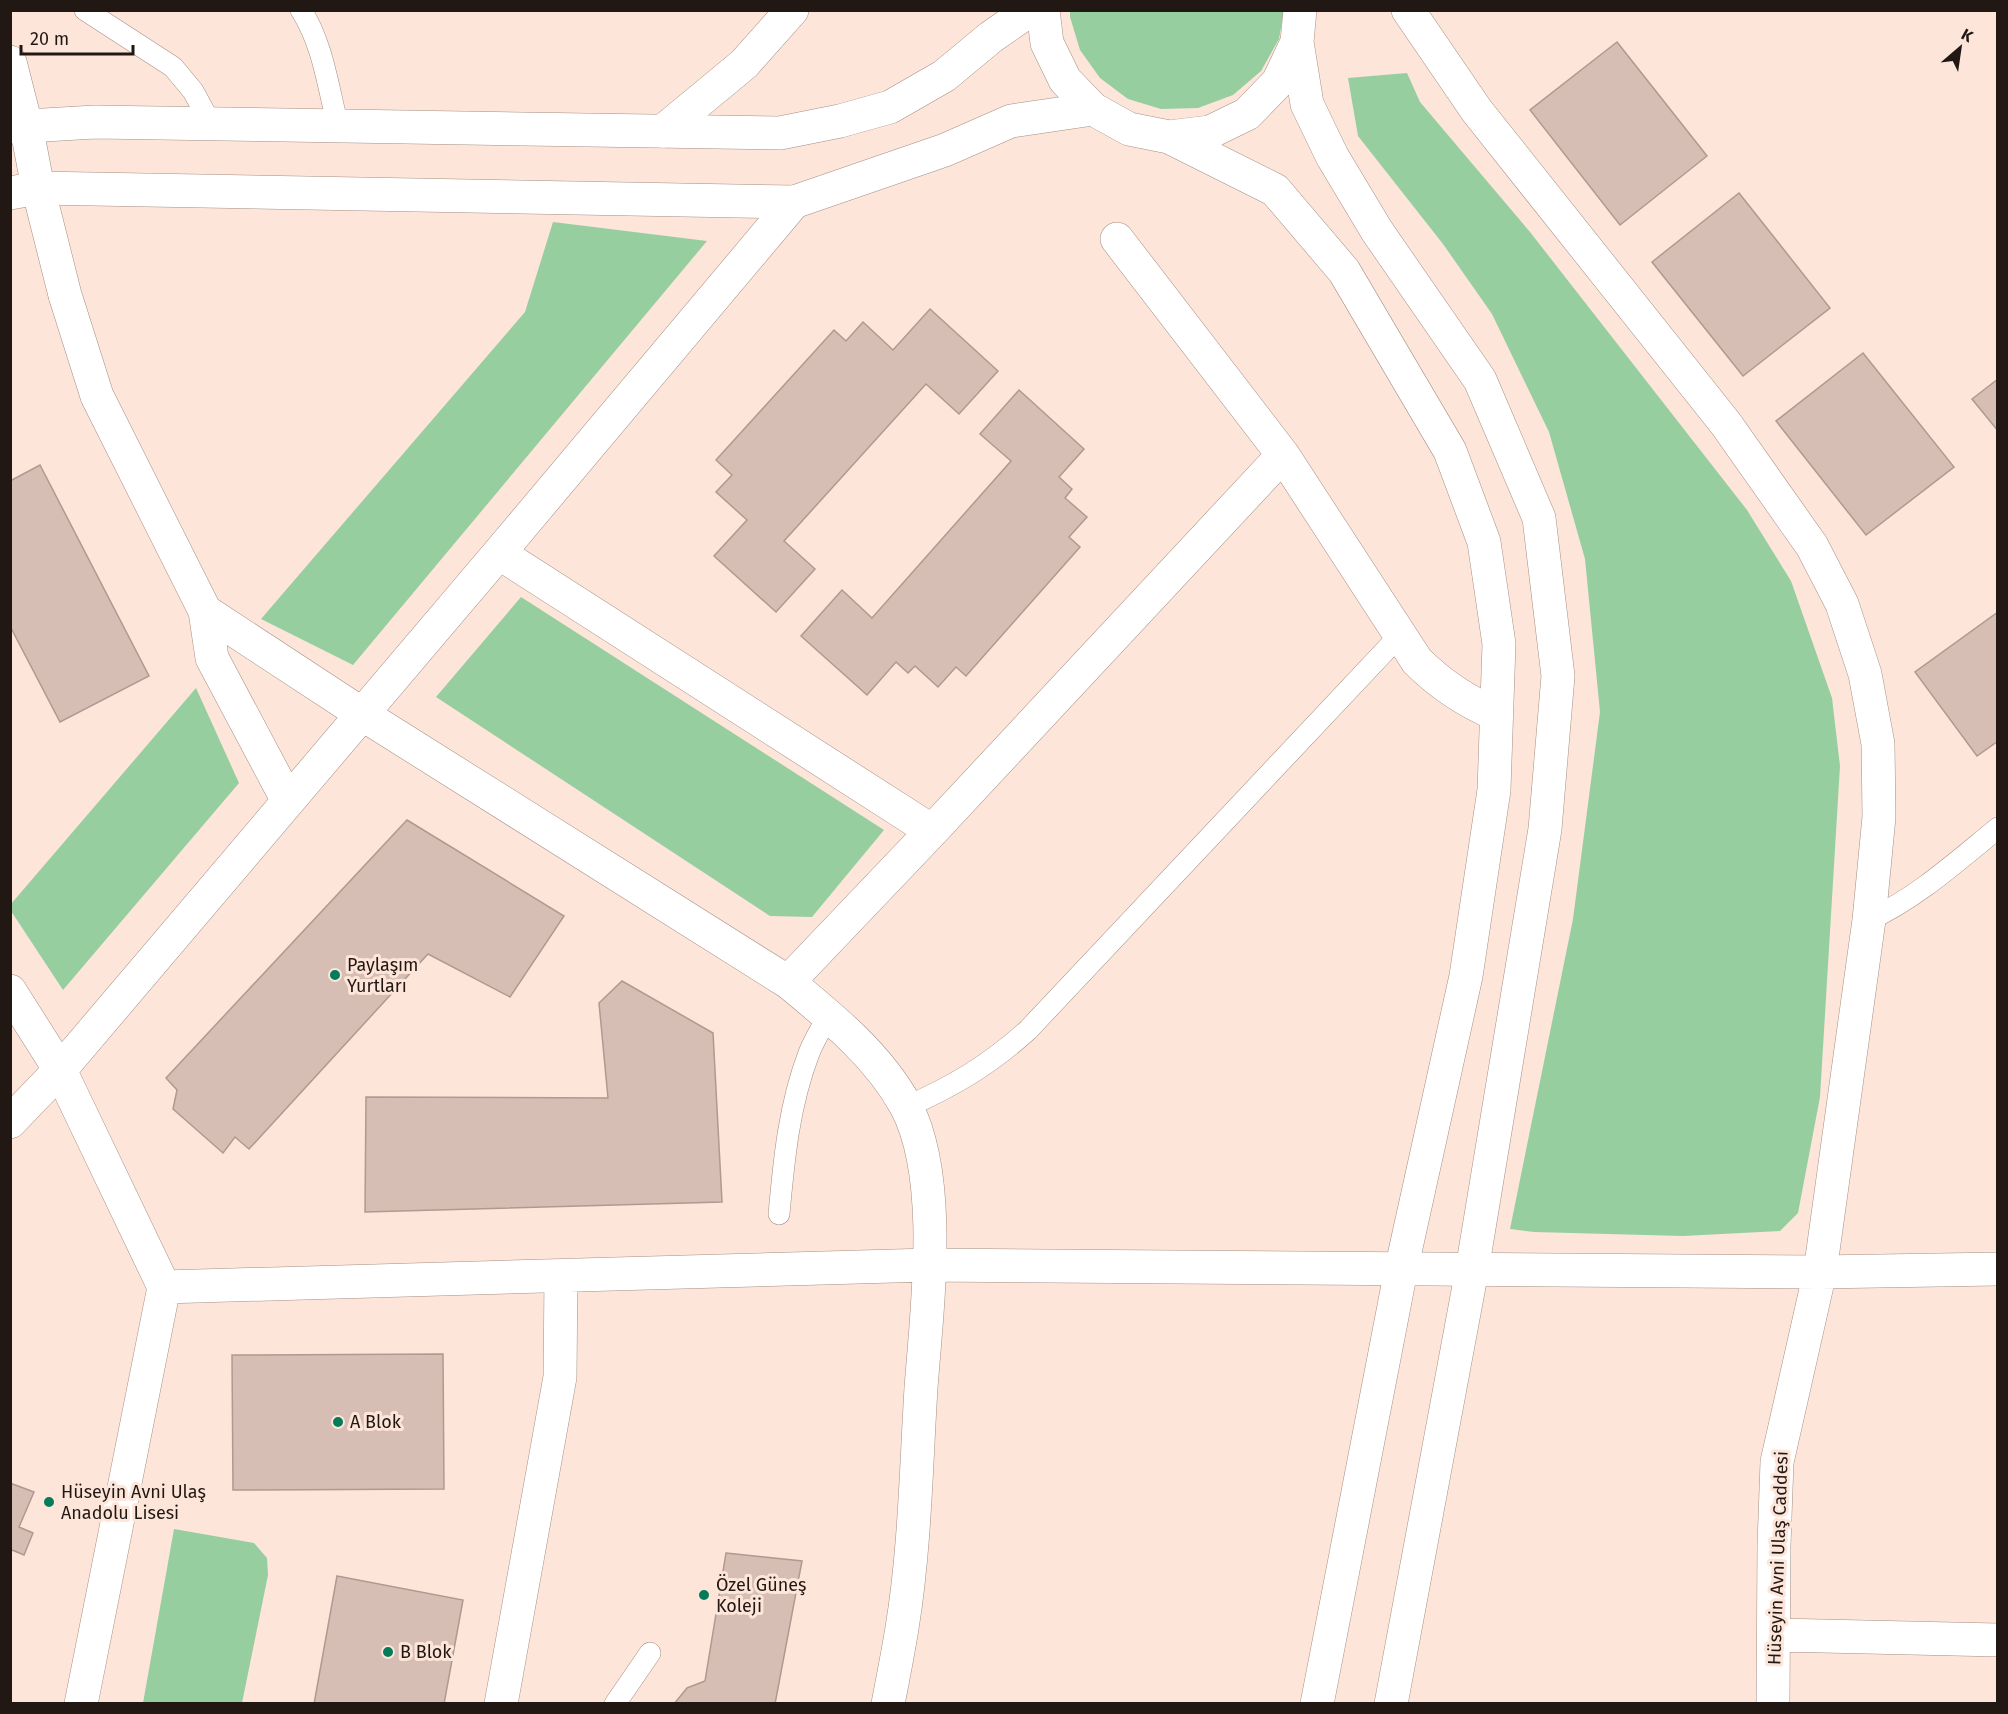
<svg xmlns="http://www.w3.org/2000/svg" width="2008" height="1714" viewBox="0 0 2008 1714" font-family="'Fira Sans',sans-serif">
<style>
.green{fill:#96cea0}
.building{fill:#d6beb5;stroke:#b09990;stroke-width:1.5}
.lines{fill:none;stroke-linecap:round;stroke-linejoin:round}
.service-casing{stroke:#a58f84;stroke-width:22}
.minor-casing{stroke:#a58f84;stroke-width:34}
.tertiary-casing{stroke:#a58f84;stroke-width:34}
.secondary-casing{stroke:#a58f84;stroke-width:34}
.service{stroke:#fff;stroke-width:21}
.minor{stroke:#fff;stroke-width:33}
.tertiary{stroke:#fff;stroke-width:33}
.secondary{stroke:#fff;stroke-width:33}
.poi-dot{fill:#047c5a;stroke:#fde5d9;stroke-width:2}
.labels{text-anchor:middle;stroke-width:6;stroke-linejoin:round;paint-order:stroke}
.poi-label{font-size:18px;fill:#211814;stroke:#fde5d9;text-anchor:start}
.street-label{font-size:18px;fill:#211814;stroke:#fde5d9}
</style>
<rect width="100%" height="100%" fill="#fde5d9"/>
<path class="green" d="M 1070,10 L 1284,11 L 1279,39 L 1261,71 L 1233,95 L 1198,108 L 1161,109 L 1128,99 L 1100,78 L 1080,50 L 1070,17 Z
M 1407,73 L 1420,102 L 1530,232 L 1747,510 L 1791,581 L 1832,698 L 1840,766 L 1820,1097 L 1798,1213 L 1780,1231 L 1683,1236 L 1534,1232 L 1510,1229 L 1573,919 L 1600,712 L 1585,559 L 1549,432 L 1492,314 L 1443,244 L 1358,136 L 1348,78 Z
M 553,222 L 707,241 L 353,665 L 261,619 L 525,312 Z
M 521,597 L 884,830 L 812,917 L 770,916 L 436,697 Z
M 196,688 L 239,783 L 63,990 L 11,911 L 11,904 Z
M 174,1529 L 254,1543 L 267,1558 L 268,1575 L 242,1703 L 143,1703 Z"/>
<path class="building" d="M 1617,42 L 1707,156 L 1620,225 L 1530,110 Z
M 1739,193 L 1830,308 L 1743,376 L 1652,262 Z
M 930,309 L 998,371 L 959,414 L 926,384 L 784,541 L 815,569 L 776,612 L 714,556 L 747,520 L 716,492 L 732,475 L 716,460 L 834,330 L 846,341 L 863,322 L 893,350 Z
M 1863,353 L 1954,467 L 1866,535 L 1776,421 Z
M 1998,379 L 1998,431 L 1972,399 Z
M 1019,390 L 1084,449 L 1059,477 L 1072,489 L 1065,498 L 1087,517 L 1069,537 L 1080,547 L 966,676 L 956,667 L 938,687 L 915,666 L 908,673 L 896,662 L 867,695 L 801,636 L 842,590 L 872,618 L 1011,461 L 980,434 Z
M 40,465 L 149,676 L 60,722 L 10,626 L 10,481 Z
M 1998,612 L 1998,741 L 1977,756 L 1915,672 Z
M 407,820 L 564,916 L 510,997 L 428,954 L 249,1149 L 235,1137 L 223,1153 L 173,1109 L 177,1090 L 166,1078 Z
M 622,981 L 713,1033 L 722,1202 L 365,1212 L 366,1097 L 608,1098 L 599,1003 Z
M 443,1354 L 444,1489 L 233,1490 L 232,1355 Z
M 10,1483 L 34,1492 L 19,1527 L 33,1533 L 24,1555 L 12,1550 L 10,1553 Z
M 726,1553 L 802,1561 L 775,1704 L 674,1704 L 687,1688 L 705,1681 Z
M 337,1576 L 463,1600 L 444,1704 L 314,1704 Z"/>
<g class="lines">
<g class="service-casing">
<path id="service" d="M 85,10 L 173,67 L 193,91 L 211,124
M 301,10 C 323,44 328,87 338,126
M 1869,920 C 1918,897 1956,862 1998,828
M 906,1107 C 954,1086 989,1065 1028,1030 L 1400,635
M 779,1214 C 784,1159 789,1105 809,1053 C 814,1040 822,1028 828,1015
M 615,1704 L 650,1653"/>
</g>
<g class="minor-casing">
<path id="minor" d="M 1408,10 L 1477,111 L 1726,424 L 1812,546 L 1842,604 L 1865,674 L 1878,744 L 1879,817 L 1869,920 L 1820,1272 L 1777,1462 L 1774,1545 L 1773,1704
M 10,62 L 26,125 L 38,188 L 65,295 L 97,396 L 205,611 L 212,658 L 288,801
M 663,131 L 744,64 L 792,10
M 1117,239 L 1283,455 L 1417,661 C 1441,685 1465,701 1496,714
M 499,553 L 932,831
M 205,611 L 362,714 L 788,982 C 832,1018 878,1055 906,1106 C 944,1178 927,1308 921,1388 C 916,1468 915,1549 902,1628 C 898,1653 893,1678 888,1704
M 788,982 L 932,831 L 1283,455
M 10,991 L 60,1070 L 164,1287 L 81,1704
M 10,1122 L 60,1070 L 499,553 L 794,202
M 164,1287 L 929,1265 L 1820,1272 L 1998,1269
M 1774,1635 L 1998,1640
M 501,1704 L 560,1377 L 561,1276"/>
</g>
<g class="tertiary-casing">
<path id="tertiary" d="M 10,127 L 95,122 L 780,133 L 840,121 L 890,107 L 944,76 L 991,37 L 1030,10
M 10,193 L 38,188 L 794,202 L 945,150 L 1011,121 L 1093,109"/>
</g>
<g class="secondary-casing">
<path id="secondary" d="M 1043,10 L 1047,43 L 1065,80 L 1093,109 L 1129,129 L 1169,137 L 1210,132 L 1247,114 L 1278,82 L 1297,42 L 1300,10
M 1297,42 L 1307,104 L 1332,156 L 1377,231 L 1480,380 L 1539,518 L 1558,676 L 1545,829 L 1472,1270 L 1391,1704
M 1169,137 L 1275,190 L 1344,271 L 1450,451 L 1484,542 L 1499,644 L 1494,790 L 1466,976 L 1401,1270 L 1317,1704"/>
</g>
<use href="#service" class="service"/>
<use href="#minor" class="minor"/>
<use href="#tertiary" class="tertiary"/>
<use href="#secondary" class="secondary"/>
</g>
<g class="poi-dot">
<circle cx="335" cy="975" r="6"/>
<circle cx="338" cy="1422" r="6"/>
<circle cx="49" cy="1502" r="6"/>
<circle cx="704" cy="1595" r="6"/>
<circle cx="388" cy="1652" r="6"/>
</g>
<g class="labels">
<g class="poi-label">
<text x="347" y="971">Paylaşım<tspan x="347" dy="21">Yurtları</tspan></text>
<text x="350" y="1428">A Blok</text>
<text x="61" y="1498">Hüseyin Avni Ulaş<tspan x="61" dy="21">Anadolu Lisesi</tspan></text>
<text x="716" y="1591">Özel Güneş<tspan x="716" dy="21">Koleji</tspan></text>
<text x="400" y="1658">B Blok</text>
</g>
<g class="street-label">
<text transform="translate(1778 1558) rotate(-88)" y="6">Hüseyin Avni Ulaş Caddesi</text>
</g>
</g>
<rect width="2008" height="1714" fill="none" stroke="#211814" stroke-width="24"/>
<g transform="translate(1960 48) rotate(29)" stroke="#fde5d9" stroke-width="4.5" paint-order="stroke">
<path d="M0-4.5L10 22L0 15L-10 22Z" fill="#211814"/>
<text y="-9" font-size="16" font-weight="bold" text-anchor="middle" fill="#211814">K</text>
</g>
<path d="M21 45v9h112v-9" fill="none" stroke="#211814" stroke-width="3"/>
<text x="30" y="45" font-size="18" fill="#211814" stroke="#fde5d9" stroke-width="4.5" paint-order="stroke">20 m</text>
</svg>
